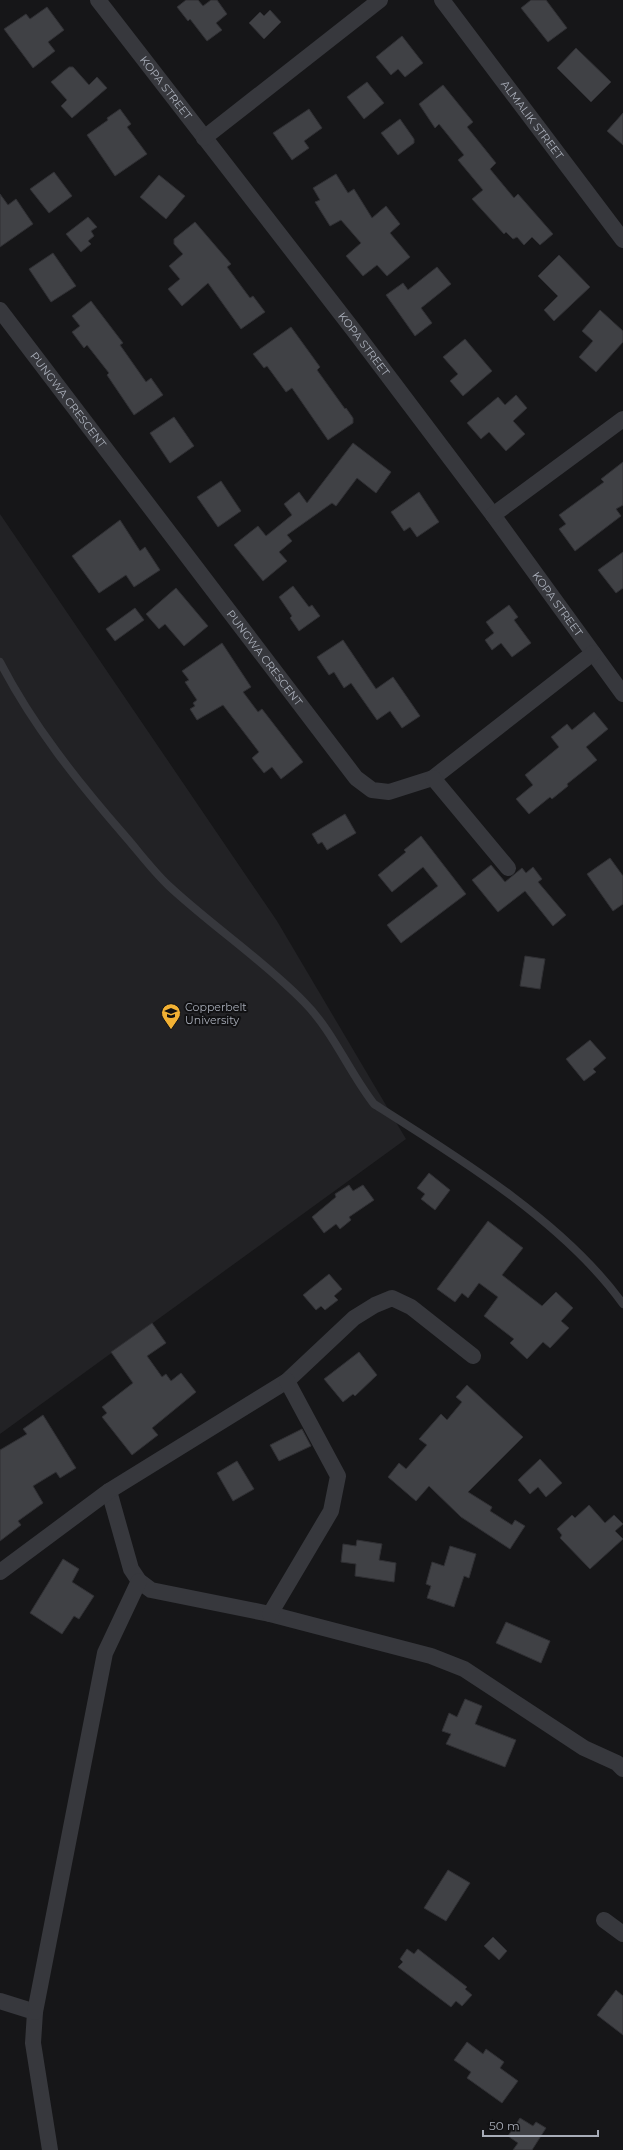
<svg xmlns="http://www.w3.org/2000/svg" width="623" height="2150" viewBox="0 0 623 2150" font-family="Montserrat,sans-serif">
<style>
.built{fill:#222225}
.building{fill:#404145;stroke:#303034}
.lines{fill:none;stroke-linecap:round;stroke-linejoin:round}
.service{stroke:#37383d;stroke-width:8}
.minor{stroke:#37383d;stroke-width:16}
.labels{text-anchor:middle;stroke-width:4;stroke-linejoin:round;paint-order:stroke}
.street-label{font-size:11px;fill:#a8adb8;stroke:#111113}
.poi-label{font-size:11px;fill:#a8adb8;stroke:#111113;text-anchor:start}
</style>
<rect width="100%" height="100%" fill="#161618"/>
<path class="built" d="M 0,514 L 277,921 L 406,1139 L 0,1434 Z"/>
<path class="building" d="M 186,0 L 198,0 L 203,6 L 211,0 L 217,0 L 227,14 L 216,23 L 222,30 L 207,41 L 190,19 L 188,21 L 177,7 Z
M 531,0 L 546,0 L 567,28 L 548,42 L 521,8 Z
M 47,7 L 64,30 L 48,42 L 55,51 L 33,68 L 4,29 L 26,14 L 30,19 Z
M 270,10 L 281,22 L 264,39 L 249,23 L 260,12 L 264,16 Z
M 402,36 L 423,63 L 405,77 L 398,69 L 391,75 L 376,57 Z
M 576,48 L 611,82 L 591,102 L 557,68 Z
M 69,67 L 73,67 L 89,85 L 97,77 L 107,88 L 72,118 L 61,106 L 67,100 L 51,82 Z
M 367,82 L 384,103 L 364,119 L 347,97 Z
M 443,85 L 473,122 L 467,127 L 496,163 L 490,169 L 514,198 L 518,194 L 553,234 L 540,245 L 532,237 L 524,245 L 517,237 L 513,239 L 506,232 L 504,234 L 472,199 L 483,190 L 458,160 L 464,155 L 439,124 L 435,128 L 419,104 Z
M 120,109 L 131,124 L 127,127 L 147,154 L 115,176 L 87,135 L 108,120 L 107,118 Z
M 309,109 L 322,128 L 304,141 L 309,148 L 292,160 L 273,133 Z
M 623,113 L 623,145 L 607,131 Z
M 400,119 L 414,139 L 414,143 L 398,155 L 381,133 Z
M 54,172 L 72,196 L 49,213 L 30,189 Z
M 336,174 L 348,193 L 354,189 L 372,218 L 386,206 L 400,224 L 390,233 L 410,257 L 387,276 L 377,265 L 363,276 L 346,256 L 361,243 L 341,220 L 330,226 L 315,202 L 320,200 L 313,188 Z
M 159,175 L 185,196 L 166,219 L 140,197 Z
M 0,194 L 8,205 L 16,199 L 33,224 L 0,247 Z
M 88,217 L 97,227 L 91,231 L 94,236 L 88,241 L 91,244 L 81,252 L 66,234 Z
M 195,222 L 231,264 L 227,267 L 250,298 L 253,296 L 265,312 L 241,329 L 208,283 L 182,306 L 168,289 L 180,279 L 169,266 L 183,254 L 174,244 L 174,239 Z
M 53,253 L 76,286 L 51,302 L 29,269 Z
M 559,255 L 590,287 L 554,321 L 544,310 L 558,296 L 538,276 Z
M 437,267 L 451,284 L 421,308 L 432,323 L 415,336 L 386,295 L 403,283 L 408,290 Z
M 91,301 L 123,343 L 120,345 L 146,382 L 151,378 L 163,395 L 134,415 L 107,375 L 109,373 L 87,345 L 84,348 L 72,332 L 80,326 L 72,316 Z
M 600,310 L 623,331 L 623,342 L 596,372 L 579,357 L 593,341 L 582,331 Z
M 291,327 L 320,367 L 317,370 L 345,409 L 346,408 L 353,418 L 353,423 L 328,440 L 292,388 L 286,392 L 267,366 L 264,368 L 253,354 Z
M 465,339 L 492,371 L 463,396 L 450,381 L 458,374 L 443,357 Z
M 516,395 L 527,408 L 513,421 L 525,434 L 506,451 L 489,432 L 481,439 L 467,423 L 498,397 L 505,405 Z
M 174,417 L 194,446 L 170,463 L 150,433 Z
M 353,443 L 391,472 L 376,493 L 357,478 L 336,506 L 332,503 L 287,535 L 292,541 L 279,552 L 287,561 L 263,581 L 234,545 L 258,526 L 266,536 L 292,515 L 284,504 L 299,492 L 307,503 Z
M 623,462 L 623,505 L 616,509 L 621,516 L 575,551 L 559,529 L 566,524 L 559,515 L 604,482 L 601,479 Z
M 221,481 L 241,511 L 218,527 L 197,497 Z
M 419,492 L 439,522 L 417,537 L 410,527 L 404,531 L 391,512 Z
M 120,520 L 140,551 L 145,547 L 160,570 L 134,587 L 126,575 L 99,593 L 72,556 Z
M 623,552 L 623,588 L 616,593 L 598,570 Z
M 293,586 L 309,607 L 312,605 L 320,616 L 299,631 L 290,618 L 292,616 L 279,597 Z
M 176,588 L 208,626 L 184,646 L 165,624 L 159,629 L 146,614 Z
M 509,605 L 518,617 L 514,620 L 531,643 L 512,657 L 501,643 L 492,650 L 485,640 L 494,633 L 486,622 Z
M 135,608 L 144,620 L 115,641 L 106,629 Z
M 343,640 L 376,689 L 393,677 L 420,716 L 402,728 L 390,711 L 377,720 L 351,683 L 344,688 L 334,672 L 329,675 L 317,657 Z
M 222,643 L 251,687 L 243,692 L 258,712 L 262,709 L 303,762 L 281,779 L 272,767 L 264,773 L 252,758 L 259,752 L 223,705 L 197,720 L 190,709 L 195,706 L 193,703 L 197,700 L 185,682 L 189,680 L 182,671 Z
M 594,712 L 608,729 L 586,747 L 597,760 L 567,784 L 568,786 L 552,799 L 550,797 L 529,814 L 516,799 L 533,785 L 525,775 L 559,747 L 551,737 L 567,724 L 572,730 Z
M 345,814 L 356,833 L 327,850 L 322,842 L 318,844 L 312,834 Z
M 421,836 L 466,894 L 401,943 L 387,925 L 438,886 L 423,867 L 392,892 L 378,875 L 406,852 L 404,850 Z
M 610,858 L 623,876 L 623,904 L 613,911 L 587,874 Z
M 491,865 L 505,882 L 522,868 L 526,873 L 533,867 L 542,879 L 538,882 L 566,915 L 553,926 L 525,891 L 498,912 L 472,880 Z
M 525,956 L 545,959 L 540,989 L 520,986 Z
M 590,1040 L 606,1058 L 593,1069 L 596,1072 L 584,1081 L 566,1059 Z
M 429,1173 L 450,1190 L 435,1210 L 421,1199 L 425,1194 L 417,1188 Z
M 349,1185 L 353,1191 L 363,1185 L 374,1200 L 349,1217 L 351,1220 L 340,1229 L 336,1224 L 324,1233 L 312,1217 L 336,1197 L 335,1194 Z
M 488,1221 L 523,1248 L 502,1275 L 542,1306 L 556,1292 L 573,1308 L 561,1321 L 569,1328 L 550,1348 L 543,1342 L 527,1359 L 510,1343 L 514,1339 L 484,1316 L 498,1297 L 479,1283 L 468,1298 L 462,1293 L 455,1302 L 437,1289 Z
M 329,1274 L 342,1289 L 334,1296 L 338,1300 L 325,1310 L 321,1306 L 316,1310 L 303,1295 Z
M 152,1323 L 166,1343 L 147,1356 L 162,1377 L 166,1374 L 171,1381 L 181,1373 L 196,1392 L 152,1428 L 158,1435 L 132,1455 L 102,1417 L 107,1413 L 102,1407 L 133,1383 L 111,1352 Z
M 359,1352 L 377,1375 L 355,1396 L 353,1394 L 343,1402 L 324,1379 Z
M 467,1385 L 523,1437 L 468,1492 L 492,1507 L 490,1511 L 512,1525 L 515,1520 L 525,1526 L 510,1549 L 461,1517 L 429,1486 L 416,1501 L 388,1477 L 399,1463 L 406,1469 L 427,1445 L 419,1439 L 441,1414 L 447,1420 L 462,1402 L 456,1397 Z
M 43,1415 L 76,1468 L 60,1478 L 56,1472 L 33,1486 L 43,1503 L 18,1521 L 21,1525 L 0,1541 L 0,1450 L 27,1434 L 23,1429 Z
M 302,1429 L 311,1446 L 279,1461 L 270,1445 Z
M 540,1459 L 562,1483 L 546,1497 L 538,1487 L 530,1494 L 518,1480 Z
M 237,1461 L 254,1489 L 233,1501 L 217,1473 Z
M 589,1505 L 605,1523 L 614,1515 L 623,1524 L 615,1531 L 623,1539 L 590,1569 L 560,1538 L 562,1535 L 557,1529 L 572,1515 L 575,1518 Z
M 357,1540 L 382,1544 L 379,1560 L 396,1563 L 394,1582 L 355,1576 L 356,1564 L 341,1562 L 343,1544 L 356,1546 Z
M 450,1546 L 476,1554 L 469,1578 L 464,1576 L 454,1607 L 427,1598 L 431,1586 L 426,1584 L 432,1562 L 444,1566 Z
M 63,1559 L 79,1569 L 72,1582 L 94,1596 L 79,1619 L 74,1616 L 62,1634 L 30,1613 Z
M 506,1622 L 550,1641 L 541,1663 L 496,1643 Z
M 465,1699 L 482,1706 L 475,1724 L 516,1740 L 505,1767 L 446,1744 L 451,1734 L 442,1731 L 449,1713 L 457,1717 Z
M 448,1870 L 470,1883 L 446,1921 L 424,1908 Z
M 493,1937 L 507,1951 L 499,1960 L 484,1946 Z
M 407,1949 L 414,1954 L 418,1949 L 467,1987 L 465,1989 L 472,1995 L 462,2006 L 456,2001 L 451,2007 L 398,1967 L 403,1962 L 400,1959 Z
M 616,1990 L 623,1996 L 623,2035 L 597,2015 Z
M 467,2042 L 483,2054 L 486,2049 L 504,2062 L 500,2068 L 518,2081 L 502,2103 L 467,2078 L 471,2072 L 454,2060 Z
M 520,2118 L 533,2126 L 536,2122 L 546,2128 L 532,2150 L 513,2150 L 518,2143 L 508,2136 Z"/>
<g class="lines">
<path class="service" d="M 0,662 C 33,726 78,782 125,836 C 139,852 153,871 169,886 C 212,926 263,960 304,1002 C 333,1031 349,1072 374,1104 C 458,1157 565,1223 623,1304"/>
<g class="minor">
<path id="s1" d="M 98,0 L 355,332 L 493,515 L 623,694"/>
<path id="s2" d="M 442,0 L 623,240"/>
<path d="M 204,138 L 380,0"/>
<path id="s3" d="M 0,310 L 356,778 L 372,790 L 389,792 L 433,778 L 593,653"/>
<path d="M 493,515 L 623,419"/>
<path d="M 433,778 L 508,868"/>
<path d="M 109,1491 L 131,1569 L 139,1581 L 151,1590 L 270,1614 L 431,1656 L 464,1669 L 584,1748 L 617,1763 L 623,1769"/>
<path d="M 0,1572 L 109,1491 L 287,1381 L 354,1318 L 375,1305 L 392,1298 L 411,1307 L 473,1356"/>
<path d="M 270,1614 L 331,1511 L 338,1476 L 287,1381"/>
<path d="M 604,1920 L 623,1934"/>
<path d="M 0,2001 L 35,2012 L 33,2043 L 50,2150"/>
<path d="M 35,2012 L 105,1653 L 139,1581"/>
</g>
</g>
<defs>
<g id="university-pin" transform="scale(1)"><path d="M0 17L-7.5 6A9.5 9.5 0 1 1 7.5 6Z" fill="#f2b134" stroke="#111113"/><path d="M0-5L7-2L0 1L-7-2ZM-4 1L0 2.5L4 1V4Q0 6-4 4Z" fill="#111"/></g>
</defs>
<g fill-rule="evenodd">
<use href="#university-pin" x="171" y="1013"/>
</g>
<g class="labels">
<g class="street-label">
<text dy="4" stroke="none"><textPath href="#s1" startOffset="111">KOPA STREET</textPath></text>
<text dy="4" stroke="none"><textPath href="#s2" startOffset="150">ALMALIK STREET</textPath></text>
<text dy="4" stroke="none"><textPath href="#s1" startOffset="435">KOPA STREET</textPath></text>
<text dy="4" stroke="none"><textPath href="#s3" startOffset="113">PUNGWA CRESCENT</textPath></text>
<text dy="4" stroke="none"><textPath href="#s1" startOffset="759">KOPA STREET</textPath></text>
<text dy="4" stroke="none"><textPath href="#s3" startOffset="437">PUNGWA CRESCENT</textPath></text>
</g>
<g class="poi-label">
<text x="185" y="1011">Copperbelt<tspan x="185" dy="13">University</tspan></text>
</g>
</g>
<path d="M483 2130v6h115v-6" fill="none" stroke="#a8adb8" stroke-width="2"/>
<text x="489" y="2130" font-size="12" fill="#a8adb8" stroke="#111113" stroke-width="3" paint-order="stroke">50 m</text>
</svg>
